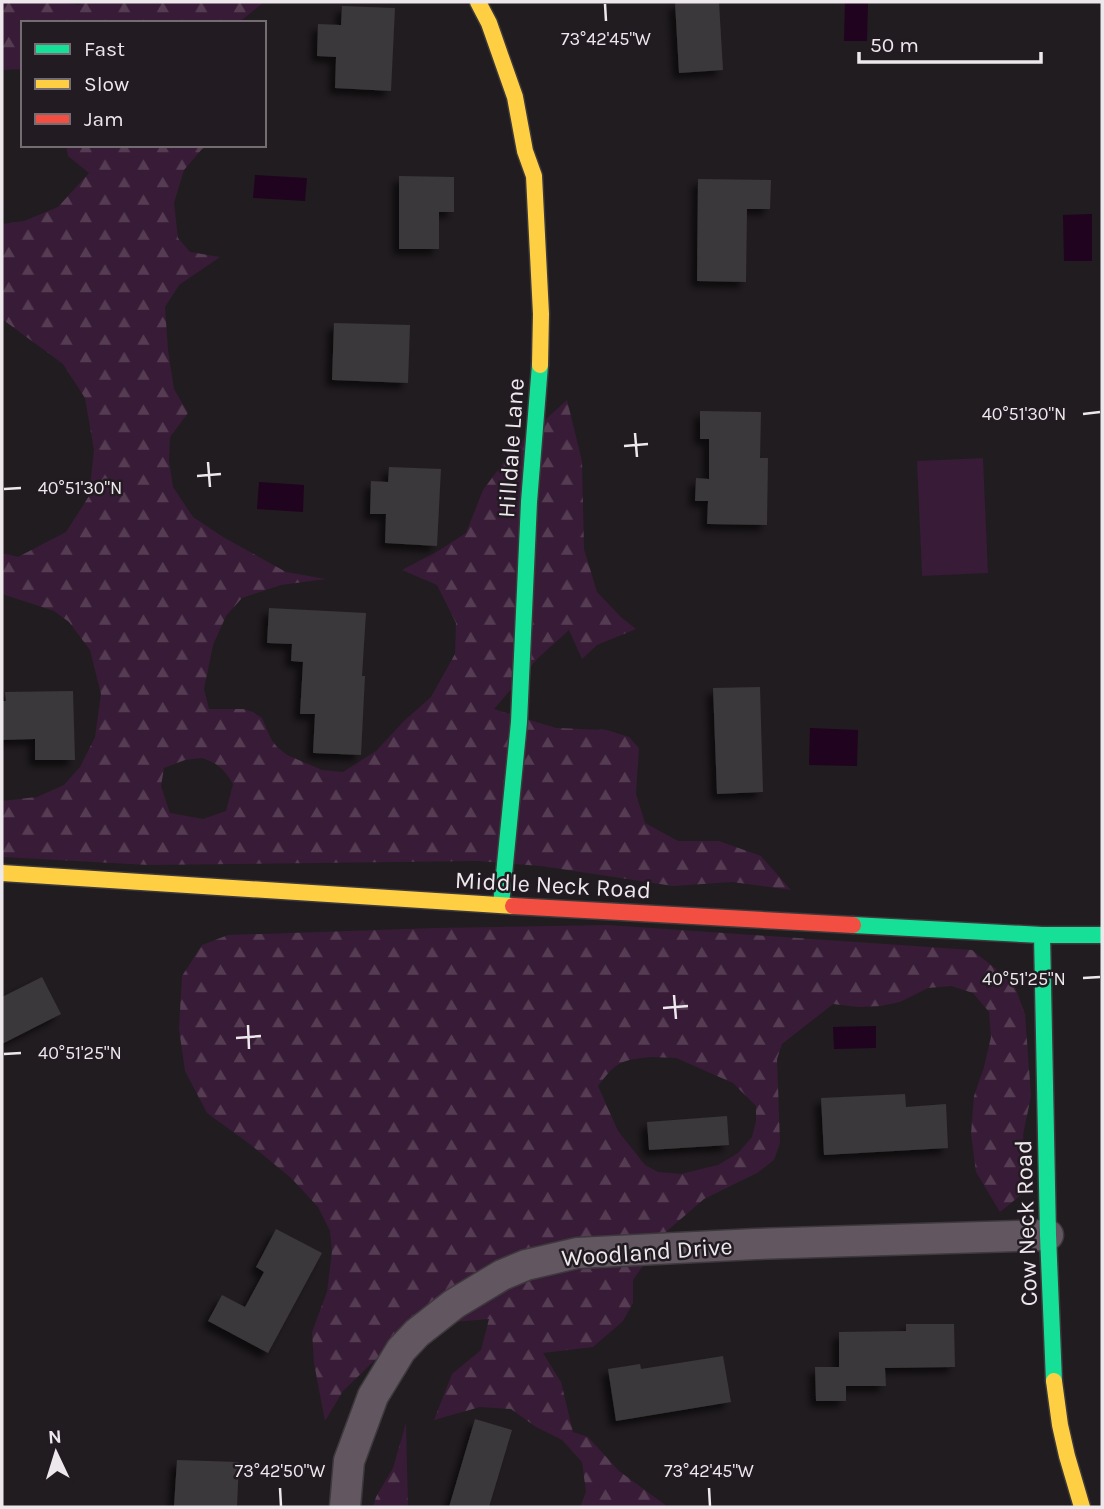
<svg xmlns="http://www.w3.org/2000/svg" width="1104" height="1509" viewBox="0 0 1104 1509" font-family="Karla,sans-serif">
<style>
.grass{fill:#381b36}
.forest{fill:url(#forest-firs);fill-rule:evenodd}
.water{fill:#20031e}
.building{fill:#3b373a;filter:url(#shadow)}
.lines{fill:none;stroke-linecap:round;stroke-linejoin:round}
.street-casing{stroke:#3d393c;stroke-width:33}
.fast-casing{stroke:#3d393c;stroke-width:19}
.slow-casing{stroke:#3d393c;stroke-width:19}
.jam-casing{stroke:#3d393c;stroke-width:19}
.street{stroke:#625761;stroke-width:30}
.fast{stroke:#16e098;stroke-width:16}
.slow{stroke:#ffcf43;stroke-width:16}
.jam{stroke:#f24e42;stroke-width:16}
.ticks{fill:none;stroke:#ede8ec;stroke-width:2.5}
.labels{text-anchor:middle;stroke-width:5;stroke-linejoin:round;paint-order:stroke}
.street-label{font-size:24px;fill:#ede8ec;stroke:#221b21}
.ticks-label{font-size:18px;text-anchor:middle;fill:#ede8ec;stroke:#221b21;stroke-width:5;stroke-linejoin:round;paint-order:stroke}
</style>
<defs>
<pattern id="forest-firs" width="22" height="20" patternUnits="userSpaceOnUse" patternTransform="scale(1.75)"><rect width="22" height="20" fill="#381b36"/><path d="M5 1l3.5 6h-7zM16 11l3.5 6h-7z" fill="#553c53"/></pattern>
<filter id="shadow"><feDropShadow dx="-6" dy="6" stdDeviation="3.5" flood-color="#0009"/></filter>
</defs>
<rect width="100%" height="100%" fill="#211c20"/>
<path class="grass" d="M 983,458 L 988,573 L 922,576 L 917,461 Z"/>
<path class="forest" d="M 2,2 L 61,2 L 79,5 L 83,2 L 264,2 L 238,23 L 23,23 L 23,69 L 2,70 Z
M 66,145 L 210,145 L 202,149 L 184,170 L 174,203 L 178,238 L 190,252 L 220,257 L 179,285 L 165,307 L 168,350 L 174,389 L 188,413 L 170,437 L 169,461 L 173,487 L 193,517 L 223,537 L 286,572 L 326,579 L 281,585 L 242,598 L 226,616 L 213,645 L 204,689 L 209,709 L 244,709 L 253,712 L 262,718 L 271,739 L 277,747 L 287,755 L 322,770 L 343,772 L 376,751 L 404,721 L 431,697 L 455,654 L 456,623 L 437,585 L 402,570 L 438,551 L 466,533 L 483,490 L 515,447 L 567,400 L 582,461 L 584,549 L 597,592 L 622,618 L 636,629 L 597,645 L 582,659 L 569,630 L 538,658 L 494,709 L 556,728 L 607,730 L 629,737 L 639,748 L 636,794 L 645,823 L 678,841 L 719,841 L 761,856 L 791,890 L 732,882 L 673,886 L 541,866 L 477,861 L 149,865 L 2,857 L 2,801 L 37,797 L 64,785 L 80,767 L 95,737 L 101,694 L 90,650 L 69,622 L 54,611 L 2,594 L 2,553 L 18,557 L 66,532 L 89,496 L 94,450 L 85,398 L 63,364 L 2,319 L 2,224 L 24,221 L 58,207 L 89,173 L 68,156 ZM 201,758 C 218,763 224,769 233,784 L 226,811 L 203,819 L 170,813 L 161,786 L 164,768 L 185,760 Z
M 608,925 L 972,950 L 996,969 L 1015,987 L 1025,1014 L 1031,1096 L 1023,1135 L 1025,1168 L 1022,1194 L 1000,1212 L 976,1172 L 971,1134 L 974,1096 L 984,1067 L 991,1037 L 989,1012 L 973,993 L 951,986 L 928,988 L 900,1002 L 881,1006 L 858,1007 L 833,1004 L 782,1044 L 777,1059 L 780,1143 L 774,1160 L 757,1173 L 704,1199 L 667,1231 L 633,1280 L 633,1303 L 623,1321 L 593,1347 L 543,1353 L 561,1382 L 573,1432 L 588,1437 L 619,1471 L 668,1507 L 580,1507 L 586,1492 L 582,1462 L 562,1440 L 536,1427 L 511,1409 L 480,1407 L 434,1420 L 452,1374 L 481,1350 L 489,1319 L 452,1322 L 375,1360 L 343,1391 L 325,1421 L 314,1363 L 312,1332 L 327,1292 L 332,1251 L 330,1231 L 318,1207 L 291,1178 L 251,1145 L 207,1113 L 185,1071 L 179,1029 L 182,976 L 202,945 L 228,935 L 436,928 ZM 652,1057 L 676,1058 L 733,1083 L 756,1106 L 756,1121 L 752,1137 L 738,1153 L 718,1165 L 681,1174 L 658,1172 L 645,1165 L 618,1131 L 598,1086 C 617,1061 621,1060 652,1057 Z
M 406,1423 L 408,1507 L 373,1507 L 376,1497 L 393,1468 Z"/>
<path class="water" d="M 845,2 L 868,2 L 867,41 L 844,41 Z
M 255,175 L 307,178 L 305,201 L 253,198 Z
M 1092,214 L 1092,261 L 1064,261 L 1063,215 Z
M 259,482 L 304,485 L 303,512 L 257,509 Z
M 810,728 L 858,730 L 857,766 L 809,765 Z
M 876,1026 L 876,1048 L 834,1049 L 833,1027 Z"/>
<path class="building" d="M 675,2 L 719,2 L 723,70 L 679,73 Z
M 342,6 L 395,8 L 391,91 L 335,88 L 336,57 L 317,56 L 318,24 L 341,25 Z
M 399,176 L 454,177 L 454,212 L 439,212 L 439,249 L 399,249 Z
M 698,179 L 771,180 L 770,209 L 747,209 L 746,282 L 697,281 Z
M 334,323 L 410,325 L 408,383 L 332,380 Z
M 700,411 L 761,412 L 760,458 L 768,458 L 767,525 L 707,524 L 708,501 L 695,501 L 696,478 L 709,479 L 709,439 L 700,439 Z
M 389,467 L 441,469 L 437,546 L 385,543 L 386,514 L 370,514 L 371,481 L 388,482 Z
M 269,608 L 366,613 L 362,676 L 365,676 L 361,755 L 313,753 L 315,714 L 300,714 L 303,662 L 291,661 L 292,644 L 267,643 Z
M 760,687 L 763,792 L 717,794 L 713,688 Z
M 73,691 L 75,760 L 35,760 L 35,739 L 2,740 L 2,701 L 6,701 L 5,692 Z
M 42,977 L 61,1014 L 2,1044 L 2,997 Z
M 905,1094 L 906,1107 L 946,1104 L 948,1148 L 824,1155 L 821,1098 Z
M 727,1116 L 729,1145 L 649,1150 L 647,1122 Z
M 276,1229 L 322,1253 L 268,1353 L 208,1321 L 222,1295 L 245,1307 L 264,1272 L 256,1267 Z
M 906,1324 L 954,1324 L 955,1367 L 885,1368 L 886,1386 L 846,1386 L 846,1401 L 816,1401 L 815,1367 L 839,1367 L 839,1332 L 906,1331 Z
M 723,1356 L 731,1402 L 616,1421 L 608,1369 L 640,1364 L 641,1369 Z
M 475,1419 L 512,1430 L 489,1507 L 449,1507 Z
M 177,1460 L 239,1462 L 237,1507 L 174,1506 Z"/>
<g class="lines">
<g class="street-casing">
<path id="street" d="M 345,1507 L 349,1461 L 373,1396 L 401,1350 L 417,1333 L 454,1304 L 502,1275 L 526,1265 L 577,1253 L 756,1244 L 1048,1235"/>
</g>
<g class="fast-casing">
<path id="fast" d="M 501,905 L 519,722 L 529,502 L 540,365
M 853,925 L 1042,935 L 1102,935
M 1042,935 L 1048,1235 L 1054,1381"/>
</g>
<g class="slow-casing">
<path id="slow" d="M 478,2 L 489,23 L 515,97 L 525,151 L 534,176 L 541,314 L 540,365
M 2,873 L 513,906
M 1054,1381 L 1060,1425 L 1067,1456 L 1082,1507"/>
</g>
<g class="jam-casing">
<path id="jam" d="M 513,906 L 853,925"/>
</g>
<use href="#street" class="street"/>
<use href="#fast" class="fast"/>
<use href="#slow" class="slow"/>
<use href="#jam" class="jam"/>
</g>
<path class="ticks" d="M 605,4 L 606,21M 1083,414 L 1100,412M 635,433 L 637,457M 624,446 L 648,444M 208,462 L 210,487M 197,476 L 221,474M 4,489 L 21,488M 1083,978 L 1100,977M 674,995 L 676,1019M 663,1008 L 688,1006M 248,1025 L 249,1049M 236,1038 L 261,1036M 4,1054 L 21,1053M 280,1488 L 281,1506M 709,1488 L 710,1506"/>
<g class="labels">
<g class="street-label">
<text transform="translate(511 448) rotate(-86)" y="8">Hilldale Lane</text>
<text transform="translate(553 885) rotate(3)" y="8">Middle Neck Road</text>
<text transform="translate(1026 1223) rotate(-92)" y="8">Cow Neck Road</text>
<text transform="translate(647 1252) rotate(-4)" y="8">Woodland Drive</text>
</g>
</g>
<g class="ticks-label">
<text x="606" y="45">73°42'45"W</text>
<text x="1024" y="420">40°51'30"N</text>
<text x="80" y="494">40°51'30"N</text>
<text x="1024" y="985">40°51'25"N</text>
<text x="80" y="1059">40°51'25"N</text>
<text x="280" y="1477">73°42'50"W</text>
<text x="709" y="1477">73°42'45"W</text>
</g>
<rect width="1104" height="1509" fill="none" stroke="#ede8ec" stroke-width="7"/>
<rect x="21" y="21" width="245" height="126" fill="#221b21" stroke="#736d72" stroke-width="2"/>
<rect x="35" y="44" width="35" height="10" fill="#16e098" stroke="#736d72" stroke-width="2"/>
<text x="84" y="56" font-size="21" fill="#ede8ec">Fast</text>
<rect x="35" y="79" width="35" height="10" fill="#ffcf43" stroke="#736d72" stroke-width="2"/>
<text x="84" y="91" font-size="21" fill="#ede8ec">Slow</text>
<rect x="35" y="114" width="35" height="10" fill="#f24e42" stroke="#736d72" stroke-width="2"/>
<text x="84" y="126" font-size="21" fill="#ede8ec">Jam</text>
<g transform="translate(56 1453) rotate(356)" stroke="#221b21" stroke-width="5" paint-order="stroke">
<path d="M0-5L12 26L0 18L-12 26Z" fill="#ede8ec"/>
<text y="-10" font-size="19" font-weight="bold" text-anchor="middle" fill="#ede8ec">N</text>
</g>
<path d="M859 52v10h182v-10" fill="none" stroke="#ede8ec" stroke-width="3.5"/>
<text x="870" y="52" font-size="21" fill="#ede8ec" stroke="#221b21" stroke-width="5" paint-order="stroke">50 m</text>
</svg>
